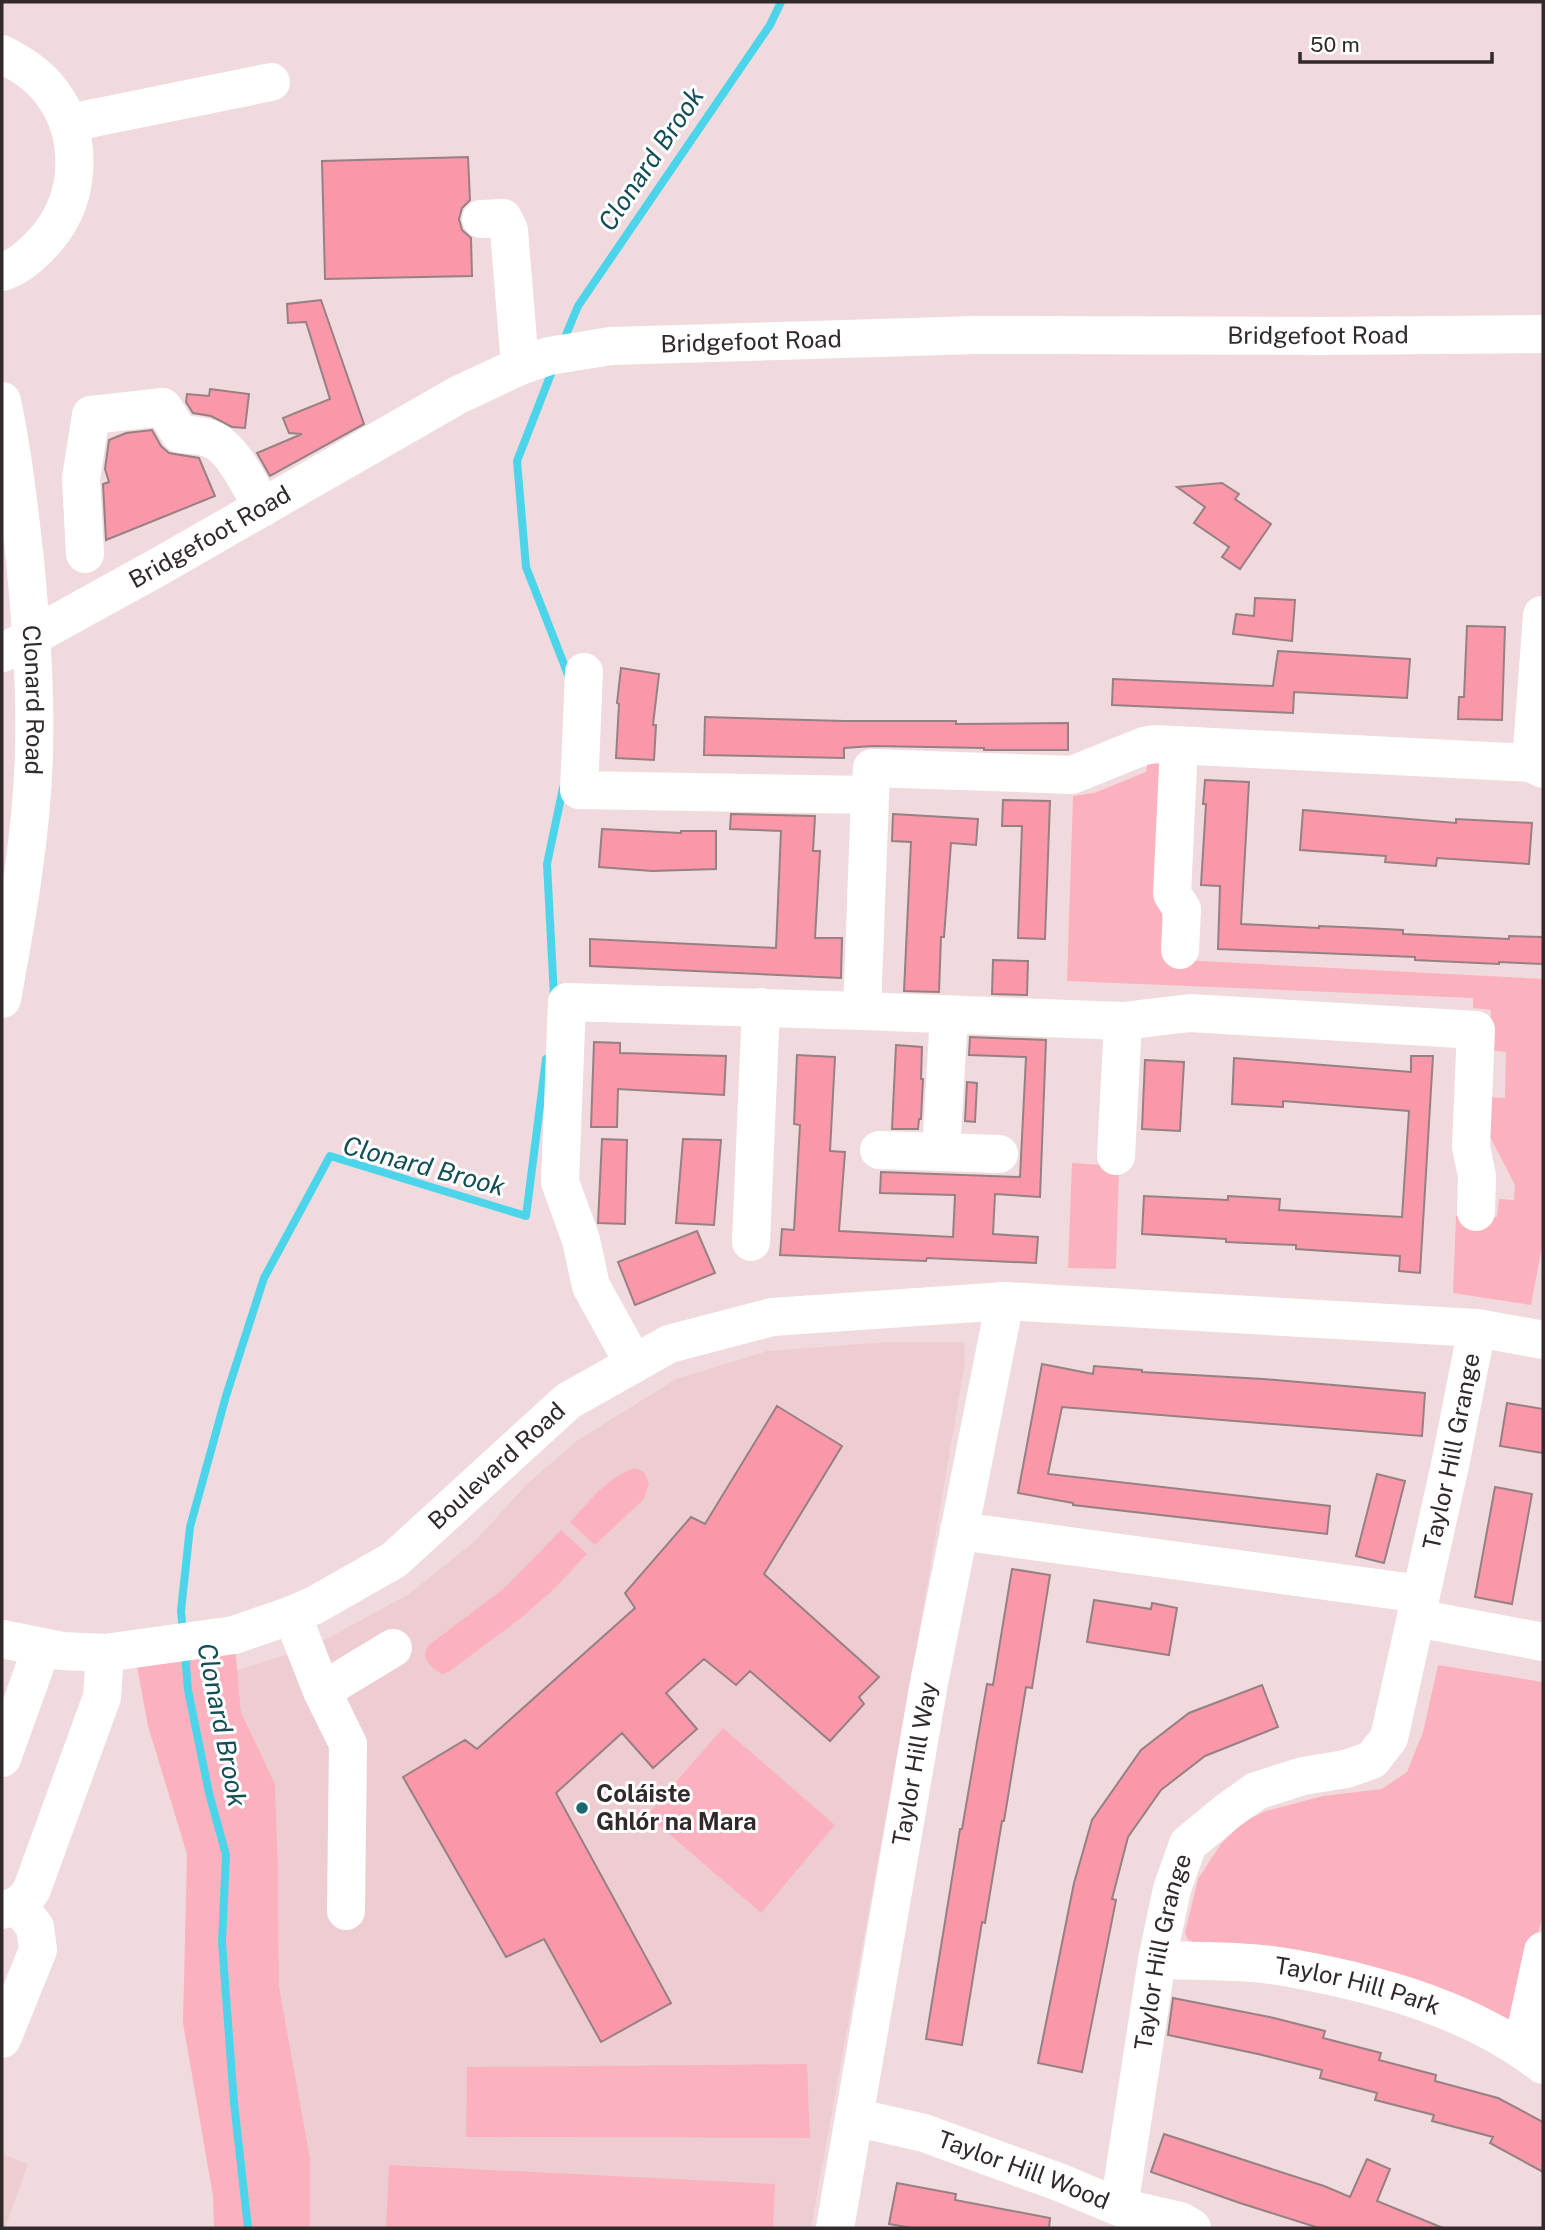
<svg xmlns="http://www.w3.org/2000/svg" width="1545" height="2230" viewBox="0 0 1545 2230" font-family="'Public Sans',sans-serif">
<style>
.built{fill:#eecdd2}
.green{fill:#fbb2be}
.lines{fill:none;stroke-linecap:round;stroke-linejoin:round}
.stream{stroke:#4cd5ea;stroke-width:8}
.building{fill:#fa98aa;stroke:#968083;stroke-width:2}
.minor{stroke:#fff;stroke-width:38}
.major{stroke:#fff;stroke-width:38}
.poi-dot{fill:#1d6772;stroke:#fff;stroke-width:2.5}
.labels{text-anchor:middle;stroke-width:6;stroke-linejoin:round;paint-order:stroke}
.street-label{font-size:24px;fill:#32292a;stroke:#fff}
.poi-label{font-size:24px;font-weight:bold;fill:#32292a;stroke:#fff;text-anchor:start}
.water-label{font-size:26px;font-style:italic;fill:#134e57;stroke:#fff}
</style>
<rect width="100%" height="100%" fill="#f1dadd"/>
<path class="built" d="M 888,1342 L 964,1342 L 965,1362 L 917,1645 L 811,2228 L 310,2228 L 310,2158 L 279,1986 L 278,1865 L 275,1784 L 241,1712 L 237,1670 L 292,1653 L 330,1637 L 409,1594 L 476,1540 L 527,1484 L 578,1440 L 676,1379 L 767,1351 Z
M 2,2154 L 28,2164 L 5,2228 L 2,2228 Z"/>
<path class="green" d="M 1155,759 L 1168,772 L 1162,918 L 1171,919 L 1180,960 L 1543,979 L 1543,1241 L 1531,1305 L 1453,1293 L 1456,1216 L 1497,1217 L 1499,1199 L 1514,1200 L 1515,1185 L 1489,1135 L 1488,1097 L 1505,1098 L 1506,1052 L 1489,1050 L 1491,1010 L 1473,1008 L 1473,998 L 1067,981 L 1073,796 L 1094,793 L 1146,772 L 1148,761 Z
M 1072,1163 L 1119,1166 L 1116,1269 L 1068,1268 Z
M 635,1468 L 644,1472 L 649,1483 L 644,1499 L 595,1545 L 570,1522 C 589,1502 608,1476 635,1468 Z
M 561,1530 L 587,1554 L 554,1589 L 521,1618 L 450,1671 L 443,1674 C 431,1669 419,1657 429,1645 L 503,1589 Z
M 234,1635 L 241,1712 L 275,1784 L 278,1865 L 279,1986 L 310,2158 L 310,2228 L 214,2228 L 213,2196 L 183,2023 L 187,1854 L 148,1726 L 134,1650 Z
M 1438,1665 L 1543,1682 L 1543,1914 L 1519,2012 L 1514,2019 L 1505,2019 L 1437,1988 L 1357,1962 L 1315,1953 L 1265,1945 L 1196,1943 L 1188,1940 L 1185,1933 L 1198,1879 L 1221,1844 L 1243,1822 L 1266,1811 L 1323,1796 L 1382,1789 L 1407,1772 L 1423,1732 Z
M 723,1728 L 835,1825 L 761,1913 L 647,1815 Z
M 807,2064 L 810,2138 L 466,2137 L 467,2067 Z
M 389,2165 L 775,2184 L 773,2228 L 386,2228 Z"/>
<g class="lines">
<path class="stream" d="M 563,342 L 578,306 L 770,25 L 781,2
M 554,366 L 517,461 L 526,567 L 569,677
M 554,997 L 547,864 L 563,788
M 183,1633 L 181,1611 L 190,1527 L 226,1396 L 264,1278 L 330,1156 L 526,1216 L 546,1059
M 185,1653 L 188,1690 L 209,1793 L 226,1855 L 222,1942 L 234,2103 L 248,2228"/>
</g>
<path class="building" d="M 468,157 L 470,200 L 462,208 L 459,219 L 462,230 L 471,238 L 472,276 L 325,279 L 322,161 Z
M 321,300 L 364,424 L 270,476 L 257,453 L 302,434 L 289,433 L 283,418 L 330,399 L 306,322 L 288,323 L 287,304 Z
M 210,389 L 249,394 L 245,428 L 232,427 L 211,416 L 193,413 L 186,402 L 187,394 L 209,396 Z
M 152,430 L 161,446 L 169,453 L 199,458 L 215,496 L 106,540 L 103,484 L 109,482 L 105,469 L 109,440 L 126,433 Z
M 1222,483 L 1239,494 L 1235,499 L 1271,524 L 1240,569 L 1222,557 L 1229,547 L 1194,523 L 1205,507 L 1177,487 Z
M 1255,598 L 1295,600 L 1292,641 L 1233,634 L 1236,614 L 1254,616 Z
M 1467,626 L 1505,627 L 1502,720 L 1458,719 L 1459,697 L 1464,697 Z
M 1278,651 L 1410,659 L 1407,698 L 1294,692 L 1293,713 L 1112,705 L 1113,679 L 1273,686 Z
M 621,668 L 659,674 L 653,725 L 656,725 L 654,760 L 616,758 L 619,704 L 617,703 Z
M 705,717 L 844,721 L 956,721 L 956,724 L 1068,723 L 1068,750 L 984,750 L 984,748 L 873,746 L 844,748 L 844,758 L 704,755 Z
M 1205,780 L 1249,782 L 1241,924 L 1319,928 L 1319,926 L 1364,928 L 1403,930 L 1403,934 L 1509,939 L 1509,936 L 1543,937 L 1543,964 L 1499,962 L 1499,964 L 1415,960 L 1415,957 L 1218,949 L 1220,886 L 1201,885 L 1206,804 L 1203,804 Z
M 1003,800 L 1050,801 L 1045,939 L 1018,938 L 1022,826 L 1002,826 Z
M 1303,810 L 1456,823 L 1456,819 L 1532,823 L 1529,864 L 1437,858 L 1436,866 L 1385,862 L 1386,856 L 1300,850 Z
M 731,814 L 815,816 L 813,851 L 820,851 L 815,938 L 842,938 L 841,978 L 590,966 L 590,939 L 776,948 L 781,831 L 730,829 Z
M 893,814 L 978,819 L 976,845 L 951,843 L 944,937 L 941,937 L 939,992 L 904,991 L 911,842 L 892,841 Z
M 602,829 L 681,833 L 681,831 L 716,831 L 716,869 L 652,871 L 599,867 Z
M 993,960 L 1028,961 L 1027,995 L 992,994 Z
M 970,1037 L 1046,1040 L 1040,1197 L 995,1194 L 993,1234 L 1038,1237 L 1036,1263 L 927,1258 L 926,1261 L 780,1255 L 782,1229 L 794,1230 L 800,1125 L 794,1124 L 797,1055 L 835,1057 L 830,1151 L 845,1152 L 839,1231 L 953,1237 L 955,1195 L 880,1193 L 881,1172 L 1020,1177 L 1026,1057 L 969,1055 Z
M 594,1042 L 620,1043 L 620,1053 L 726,1056 L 724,1095 L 618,1089 L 617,1127 L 591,1127 Z
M 896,1045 L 922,1047 L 921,1079 L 923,1079 L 921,1119 L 919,1119 L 918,1129 L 892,1129 Z
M 1411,1056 L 1433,1056 L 1420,1273 L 1399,1271 L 1400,1256 L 1296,1249 L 1296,1245 L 1226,1242 L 1226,1239 L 1142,1234 L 1144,1196 L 1228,1200 L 1228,1196 L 1280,1199 L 1279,1210 L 1402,1217 L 1409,1111 L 1283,1101 L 1283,1107 L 1232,1104 L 1234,1058 L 1411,1072 Z
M 1145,1060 L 1184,1062 L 1180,1131 L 1142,1129 Z
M 967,1082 L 977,1083 L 975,1122 L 965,1121 Z
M 602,1139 L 627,1140 L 625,1224 L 598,1223 Z
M 683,1139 L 721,1140 L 714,1225 L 676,1223 Z
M 697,1231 L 715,1273 L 635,1305 L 618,1262 Z
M 1042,1364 L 1093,1374 L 1094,1366 L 1142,1370 L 1142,1372 L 1263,1379 L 1425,1393 L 1422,1436 L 1062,1407 L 1048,1474 L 1330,1506 L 1327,1534 L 1073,1505 L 1073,1503 L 1018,1493 Z
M 1507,1403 L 1543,1409 L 1543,1453 L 1500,1446 Z
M 777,1406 L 842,1446 L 764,1574 L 879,1677 L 859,1697 L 864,1704 L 830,1741 L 750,1671 L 736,1685 L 704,1659 L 666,1693 L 697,1729 L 653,1768 L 622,1733 L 556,1793 L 671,2003 L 601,2042 L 544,1939 L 506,1957 L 403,1777 L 465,1740 L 477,1749 L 635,1608 L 625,1593 L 691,1517 L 705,1524 Z
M 1377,1474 L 1405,1481 L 1384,1563 L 1356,1556 Z
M 1495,1487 L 1532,1494 L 1512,1604 L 1475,1597 Z
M 1012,1569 L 1050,1575 L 1032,1688 L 1026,1687 L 1004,1821 L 1002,1821 L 985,1923 L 982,1922 L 962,2045 L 926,2039 L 960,1829 L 962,1829 L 987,1684 L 993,1685 Z
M 1094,1600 L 1151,1609 L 1152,1603 L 1177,1608 L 1169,1655 L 1087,1642 Z
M 1262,1685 L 1278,1727 L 1205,1756 L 1161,1790 L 1128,1837 L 1112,1899 L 1116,1900 L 1082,2072 L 1038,2063 L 1074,1883 L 1092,1820 L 1141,1750 L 1189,1713 Z
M 1173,1998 L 1274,2018 L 1325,2031 L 1323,2038 L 1381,2053 L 1379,2060 L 1436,2075 L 1435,2081 L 1498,2098 L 1543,2122 L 1543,2172 L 1490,2143 L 1493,2137 L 1432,2121 L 1434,2115 L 1375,2100 L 1377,2093 L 1320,2078 L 1322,2070 L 1258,2054 L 1168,2035 Z
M 1164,2134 L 1324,2186 L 1350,2197 L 1367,2159 L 1390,2169 L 1377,2201 L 1443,2228 L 1319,2228 L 1240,2203 L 1151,2172 Z
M 897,2183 L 956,2194 L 955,2200 L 1050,2218 L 1049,2228 L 912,2228 L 889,2224 Z"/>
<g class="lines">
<g class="minor">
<path d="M 69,123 L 271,82"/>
<path d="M 481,219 L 503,218 L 509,230 L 520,366"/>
<path d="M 85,554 L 81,478 L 91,415 L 163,407 L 180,434 C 189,435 199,435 208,438 C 231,444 252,488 262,508"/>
<path id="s1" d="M 2,653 L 160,566 L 458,395 L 520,366 L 549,356 L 611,346 L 976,335 L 1320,336 L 1543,334"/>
<path d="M 584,672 L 579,790 L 870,795 L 872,768 L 1072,775 L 1144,746 L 1155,744 L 1531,763 L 1543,769"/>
<path d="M 1179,745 L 1172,894 L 1182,909 L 1180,950"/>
<path d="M 1531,763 L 1542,615"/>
<path d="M 870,795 L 862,1011 L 1123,1021 L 1190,1013 L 1476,1030 L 1471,1147 L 1477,1176 L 1476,1212"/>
<path d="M 949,1015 L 941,1152 L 999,1154"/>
<path d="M 879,1150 L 941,1152"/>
<path d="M 1116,1156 L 1123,1021"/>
<path d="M 751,1242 L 761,1007"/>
<path d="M 634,1364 L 591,1286 L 581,1240 L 560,1182 L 567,1002 L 862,1011"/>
<path d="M 959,1531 L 1421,1594"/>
<path d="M 292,1615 L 322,1691 L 348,1744 L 346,1911"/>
<path d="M 1416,1618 L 1543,1642"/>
<path id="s2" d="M 2,1639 L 62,1651 L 105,1653 L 234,1635 L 292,1615 L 315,1605 L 394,1560 L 568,1401 L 669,1344 L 772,1317 L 1005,1301 L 1477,1328 L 1543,1340"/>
<path d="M 322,1691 L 393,1648"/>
<path d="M 2,1758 L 42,1647"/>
<path d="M 2,1910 C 16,1908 25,1902 32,1889 L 102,1697 L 105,1653"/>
<path id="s3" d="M 1157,1960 C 1203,1961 1251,1960 1296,1969 C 1382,1985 1474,2011 1543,2065"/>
<path d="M 2,2039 L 38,1950 L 35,1927 L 18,1905"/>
<path d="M 1522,2048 L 1543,1951"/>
<path id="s4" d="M 854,2117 L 924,2133 L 1056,2181 L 1119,2207 L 1180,2221 L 1192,2228"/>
<path id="s5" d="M 1119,2207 L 1157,1960 L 1172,1889 L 1188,1844 L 1228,1811 L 1256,1791 L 1303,1776 L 1346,1769 L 1372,1760 L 1389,1738 L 1450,1465 L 1477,1328"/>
<path id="s6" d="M 835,2228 L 929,1683 L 1005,1301"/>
</g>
<g class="major">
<path d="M 2,54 C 21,64 39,75 52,93 C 84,136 81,197 48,237 C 36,251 20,267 2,272"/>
<path id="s7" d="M 2,401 C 13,453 19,507 25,560 C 31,623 36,687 34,751 C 32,834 17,917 2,999"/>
</g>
</g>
<circle class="poi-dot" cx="582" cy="1808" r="7"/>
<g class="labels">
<g class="street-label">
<text dy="8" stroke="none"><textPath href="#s1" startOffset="1393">Bridgefoot Road</textPath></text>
<text dy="8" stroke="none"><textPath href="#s1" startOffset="826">Bridgefoot Road</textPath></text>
<text dy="8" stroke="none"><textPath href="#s1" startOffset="238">Bridgefoot Road</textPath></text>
<text dy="8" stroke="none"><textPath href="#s7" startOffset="301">Clonard Road</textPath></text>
<text dy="8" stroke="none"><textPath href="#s5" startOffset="898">Taylor Hill Grange</textPath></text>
<text dy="8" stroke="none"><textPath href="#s2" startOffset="551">Boulevard Road</textPath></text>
<text dy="8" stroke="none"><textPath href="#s6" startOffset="471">Taylor Hill Way</textPath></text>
<text dy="8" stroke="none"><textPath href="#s5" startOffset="259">Taylor Hill Grange</textPath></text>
<text dy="8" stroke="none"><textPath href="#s3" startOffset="203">Taylor Hill Park</textPath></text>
<text dy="8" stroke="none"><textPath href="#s4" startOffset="178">Taylor Hill Wood</textPath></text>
</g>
<g class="poi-label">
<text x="596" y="1802">Coláiste<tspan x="596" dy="28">Ghlór na Mara</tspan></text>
</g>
<g class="water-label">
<text transform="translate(651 159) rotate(-56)" y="9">Clonard Brook</text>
<text transform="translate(424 1166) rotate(15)" y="9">Clonard Brook</text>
<text transform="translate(222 1725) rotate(79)" y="9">Clonard Brook</text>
</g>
</g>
<rect width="1545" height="2230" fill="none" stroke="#32292a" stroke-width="7"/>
<path d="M1300 52v10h192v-10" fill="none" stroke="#32292a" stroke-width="3.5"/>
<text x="1310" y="52" font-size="21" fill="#32292a" stroke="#ffffff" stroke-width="5" paint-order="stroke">50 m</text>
</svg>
